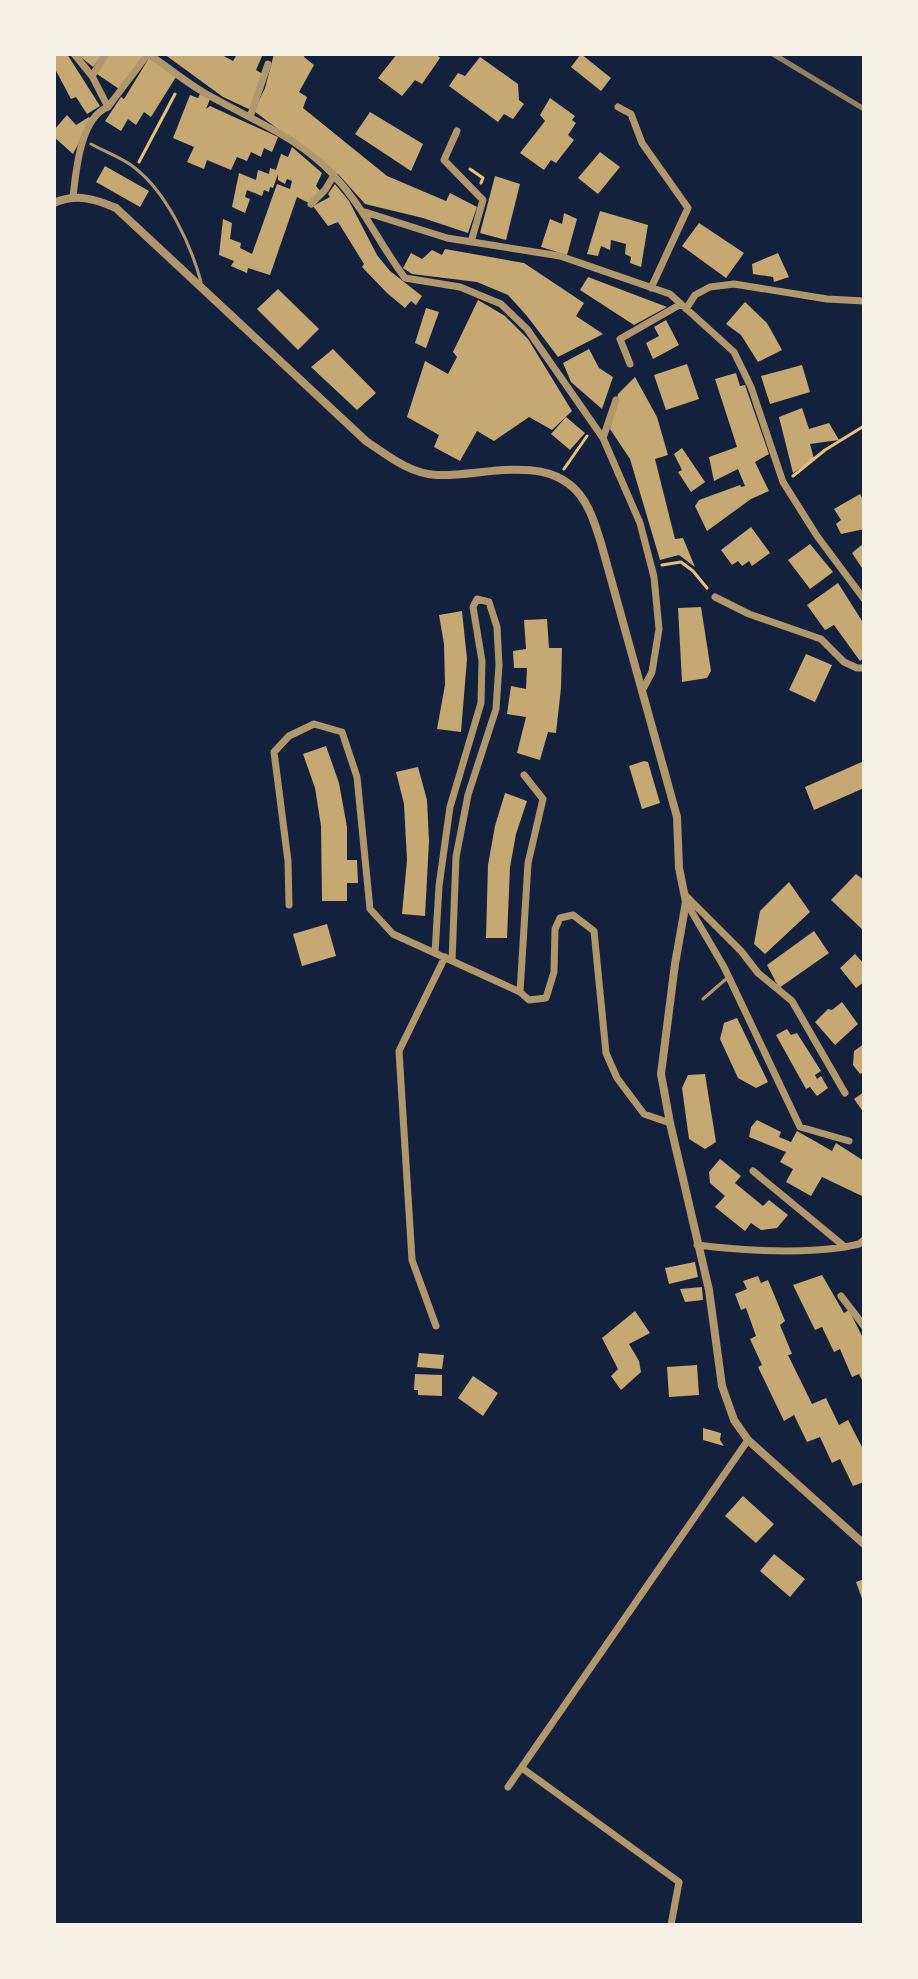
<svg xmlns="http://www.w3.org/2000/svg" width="918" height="1979" viewBox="0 0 918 1979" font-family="Figtree,sans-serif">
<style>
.building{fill:#c6a872}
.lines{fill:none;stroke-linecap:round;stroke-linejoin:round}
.path{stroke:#e5c07b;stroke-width:3}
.service{stroke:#b1986c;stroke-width:3}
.minor{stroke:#b1986c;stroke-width:7}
.tertiary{stroke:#b1986c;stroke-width:8}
.rail{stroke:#918062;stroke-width:5}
</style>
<rect width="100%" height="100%" fill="#14213d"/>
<path class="building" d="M 67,54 L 100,106 L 87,114 L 76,97 L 71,99 L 54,67 L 54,55 Z
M 77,54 L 103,54 L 93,67 Z
M 109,54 L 146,54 L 119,89 L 97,74 Z
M 164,54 L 220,54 L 233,61 L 237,54 L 263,54 L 256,70 L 263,74 L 251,110 L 223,97 Z
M 274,54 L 305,54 L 304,57 L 314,65 L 299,92 L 307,97 L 303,108 L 387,176 L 446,201 L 450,193 L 477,207 L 468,233 L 423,218 L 365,204 L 339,175 L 254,111 L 265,88 Z
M 397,54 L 436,54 L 440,58 L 422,84 L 415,80 L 402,96 L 378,78 Z
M 581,54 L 611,78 L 601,91 L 571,67 Z
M 480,57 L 518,84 L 519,100 L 524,104 L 513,119 L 504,114 L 498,122 L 449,86 L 458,73 L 465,76 Z
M 149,58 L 176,77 L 151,117 L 144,112 L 136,125 L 128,119 L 121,131 L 105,121 L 121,97 L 124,99 Z
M 200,94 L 210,99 L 206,109 L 210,106 L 278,137 L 272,152 L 264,148 L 261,157 L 251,152 L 247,161 L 237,157 L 231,170 L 207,160 L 204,169 L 187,162 L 194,147 L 173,138 L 190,95 L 198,98 Z
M 550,98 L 575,116 L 572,120 L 576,123 L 568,135 L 574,140 L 556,163 L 551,160 L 544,170 L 520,153 L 545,121 L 540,115 Z
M 370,112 L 423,144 L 411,171 L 355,134 Z
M 67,115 L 76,125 L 89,117 L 91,120 L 73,154 L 54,137 L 54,130 Z
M 292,147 L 322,173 L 316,186 L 321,192 L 309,203 L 297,197 L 270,275 L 248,268 L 247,273 L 231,266 L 234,261 L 219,255 L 223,219 L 232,223 L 230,239 L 241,243 L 240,248 L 252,254 L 277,184 L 290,189 L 292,181 L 287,179 L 285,184 L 278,180 L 278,174 L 273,188 L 270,187 L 269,192 L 264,190 L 262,196 L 247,190 L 245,197 L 250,199 L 245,213 L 232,207 L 239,173 L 256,180 L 258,170 L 269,174 L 270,168 L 276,170 L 281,154 L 288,157 Z
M 600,152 L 620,167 L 598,194 L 578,178 Z
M 105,166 L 149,191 L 140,207 L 96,182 Z
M 495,176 L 520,184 L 506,240 L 480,233 Z
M 335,184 L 349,201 L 377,255 L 390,271 L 422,296 L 416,305 L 411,301 L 405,308 L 387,293 L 362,267 L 364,264 L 338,222 L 328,226 L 313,206 L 330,197 L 328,194 Z
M 600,211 L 648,225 L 641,267 L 630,263 L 631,257 L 625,254 L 626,244 L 611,240 L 610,250 L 601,246 L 598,256 L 587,254 Z
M 564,213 L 577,219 L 567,255 L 541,247 L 550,219 L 562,224 Z
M 699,223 L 744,253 L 726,278 L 682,246 Z
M 445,249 L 524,263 L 584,303 L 576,316 L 603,334 L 558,357 L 527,316 L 508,295 L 477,282 L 412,274 L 403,268 L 411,253 L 422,259 L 432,250 L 442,255 Z
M 778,253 L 789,277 L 774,282 L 773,277 L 753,274 L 752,264 Z
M 588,277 L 667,307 L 634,325 L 580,290 Z
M 278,289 L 319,329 L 298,350 L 257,309 Z
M 478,300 L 505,316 L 528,339 L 572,411 L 552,430 L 529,417 L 494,441 L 477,431 L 460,461 L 434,447 L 439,435 L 407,417 L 425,361 L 448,374 L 457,357 L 453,352 Z
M 745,302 L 767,323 L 782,350 L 758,362 L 741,335 L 726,324 Z
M 426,308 L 439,312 L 426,348 L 415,343 Z
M 666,320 L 679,345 L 653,359 L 646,343 L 659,336 L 654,327 Z
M 333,349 L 376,393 L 357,410 L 311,367 Z
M 589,349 L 599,368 L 613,377 L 602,409 L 571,382 L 563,363 Z
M 687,364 L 699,399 L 666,410 L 654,375 Z
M 802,365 L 810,392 L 770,404 L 761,376 Z
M 736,373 L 740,386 L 745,385 L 769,454 L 755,462 L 769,491 L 751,499 L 707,531 L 695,506 L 699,500 L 740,485 L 741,487 L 745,486 L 738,469 L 714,481 L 709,457 L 737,447 L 715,379 Z
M 635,377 L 657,417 L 668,455 L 655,459 L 675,539 L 683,538 L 695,567 L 679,555 L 660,560 L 630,459 L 610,429 L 618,394 Z
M 802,408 L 809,429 L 829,423 L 839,440 L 810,444 L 814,459 L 793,473 L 779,417 Z
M 566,417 L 585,433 L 570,450 L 551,434 Z
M 682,448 L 705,482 L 691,492 L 678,472 L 682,470 L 674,454 Z
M 860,494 L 864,501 L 864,529 L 841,534 L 836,524 L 841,520 L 834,509 Z
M 751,527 L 770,553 L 752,566 L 749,561 L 742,566 L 738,561 L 732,565 L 721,550 Z
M 864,543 L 864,571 L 852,553 Z
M 810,544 L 833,572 L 810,589 L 788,560 Z
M 838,583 L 864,624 L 864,658 L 860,661 L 834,625 L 825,630 L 807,605 Z
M 701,607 L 711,671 L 707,678 L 682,682 L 678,608 Z
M 462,611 L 467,659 L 461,732 L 437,729 L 445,685 L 444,644 L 439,615 Z
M 547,619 L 549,648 L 562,648 L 561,688 L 556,733 L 548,732 L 540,760 L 517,753 L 526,717 L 507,714 L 511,686 L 526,689 L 527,668 L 514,668 L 513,651 L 526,649 L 524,620 Z
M 806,654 L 832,665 L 815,702 L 789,690 Z
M 326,746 L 339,783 L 347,827 L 347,860 L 357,860 L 358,883 L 347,883 L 347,901 L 322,901 L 321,826 L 315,788 L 303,754 Z
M 644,761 L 648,762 L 660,803 L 642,809 L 629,766 Z
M 864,761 L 864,788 L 814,810 L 805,787 Z
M 418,767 L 427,800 L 429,841 L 425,916 L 402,914 L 407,860 L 404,804 L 396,772 Z
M 505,793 L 527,801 L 516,834 L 510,867 L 507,938 L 486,938 L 488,865 L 495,826 Z
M 856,874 L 864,880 L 864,931 L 831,900 Z
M 789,882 L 810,912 L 765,954 L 754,944 L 760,911 Z
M 327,924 L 336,956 L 302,966 L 293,934 Z
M 814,931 L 829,953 L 779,988 L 767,965 Z
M 855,954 L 864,964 L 864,982 L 856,988 L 840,968 Z
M 842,1002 L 858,1024 L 835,1045 L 815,1022 L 828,1009 L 832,1010 Z
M 737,1018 L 768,1082 L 756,1088 L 738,1078 L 720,1039 L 724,1023 Z
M 787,1029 L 791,1035 L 797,1033 L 821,1071 L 815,1075 L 817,1079 L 821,1076 L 828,1088 L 817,1096 L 810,1087 L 806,1089 L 776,1035 Z
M 864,1044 L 864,1072 L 860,1074 L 853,1065 L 854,1051 Z
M 705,1074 L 716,1142 L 705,1149 L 689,1139 L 682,1088 L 688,1075 Z
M 864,1092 L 864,1113 L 854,1099 Z
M 757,1120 L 781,1132 L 779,1137 L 791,1142 L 797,1131 L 832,1151 L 836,1143 L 864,1161 L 864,1197 L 822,1177 L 811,1196 L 786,1182 L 793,1169 L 780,1162 L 786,1152 L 749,1137 L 751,1127 Z
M 720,1159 L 741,1176 L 735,1183 L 763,1206 L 769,1200 L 788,1215 L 777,1228 L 761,1230 L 751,1223 L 745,1231 L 715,1207 L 725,1196 L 710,1183 L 709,1172 Z
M 695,1262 L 698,1277 L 669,1284 L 665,1268 Z
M 822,1275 L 844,1313 L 849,1310 L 864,1340 L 864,1384 L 859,1374 L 852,1377 L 840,1349 L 834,1352 L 822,1327 L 815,1330 L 793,1285 Z
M 758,1276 L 761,1283 L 768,1280 L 785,1321 L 780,1325 L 792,1354 L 788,1355 L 812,1404 L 826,1398 L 839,1425 L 848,1420 L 862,1447 L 864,1446 L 864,1482 L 853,1486 L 840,1459 L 832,1463 L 820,1437 L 807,1442 L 794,1415 L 784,1421 L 758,1367 L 762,1365 L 750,1339 L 756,1336 L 746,1308 L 741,1310 L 735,1294 L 747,1289 L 743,1281 Z
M 702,1287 L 703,1300 L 685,1302 L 680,1289 Z
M 635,1311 L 650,1333 L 629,1344 L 639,1361 L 641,1372 L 621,1390 L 611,1376 L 618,1369 L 602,1338 Z
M 419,1353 L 444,1355 L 442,1369 L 417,1367 Z
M 697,1365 L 699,1395 L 669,1397 L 667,1367 Z
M 415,1374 L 442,1375 L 442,1396 L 418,1395 L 418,1390 L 414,1390 Z
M 473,1376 L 498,1393 L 483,1416 L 458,1398 Z
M 703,1428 L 721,1433 L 720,1440 L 724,1446 L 703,1440 Z
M 743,1496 L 774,1524 L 756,1543 L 725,1516 Z
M 774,1554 L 805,1579 L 790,1597 L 760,1571 Z
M 864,1579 L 864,1604 L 856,1582 Z"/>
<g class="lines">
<path class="path" d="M 139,162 L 175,94
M 470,169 L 483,178 L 481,183
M 564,469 L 587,436
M 793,476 L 825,450 L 864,426
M 662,565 L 681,562 L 693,571 L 707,588"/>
<path class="service" d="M 91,144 C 105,152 123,158 135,168 C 167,193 191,245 201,282
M 703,999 L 726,979"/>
<path class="minor" d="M 74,54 L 92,76 L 108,107
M 92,76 L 106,54
M 618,107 L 631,114 L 642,143 L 688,208 L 651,288
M 250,117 L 268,64
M 457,131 L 444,160 L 483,200 L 471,242
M 73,197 C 76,171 80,118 108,107 L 148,54 C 167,66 184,81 203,92 C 249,119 300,137 336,178 C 364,208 380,245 405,278 L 460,287 L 501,304 L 527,329 L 603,438 L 640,523 L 654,577 L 659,629 L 652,672 L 642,691
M 311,204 L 325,190 L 334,175
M 365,212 L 447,238 L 560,256 L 670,294 L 734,352 L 751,387 L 783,482 L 817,536 L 864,599
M 686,309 L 695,295 L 710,287 L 734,284 L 827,299 L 864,301
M 630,364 L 620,339 L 681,304
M 603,438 L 616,400
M 715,597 L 749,614 L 821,639 L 844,662 L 857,668 L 864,668
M 686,896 L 741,951 L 758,973 L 792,1001 L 845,1093
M 686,902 L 724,967 L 800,1127 L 849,1141
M 289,905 L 288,861 L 274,752 L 289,736 L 314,724 L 342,732 L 357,777 L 370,909 L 393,934 L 520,992 L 529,1000 L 546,998 L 554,972 L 555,929 L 560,918 L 573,915 L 594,931 L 606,1053 L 617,1078 L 644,1114 L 670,1123
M 435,953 L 439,886 L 450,807 L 481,703 L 482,661 L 473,607 L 477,599 L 489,602 L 497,627 L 499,665 L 496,709 L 468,795 L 456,857 L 452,961
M 520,992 L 528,863 L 543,799 L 524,775
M 697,1245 C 746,1251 797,1254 845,1247 L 753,1171
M 845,1247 L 859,1244 L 864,1240
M 841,1296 L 864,1326
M 436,1326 L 412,1260 L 399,1051 L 445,957
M 522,1768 L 679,1882 L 671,1925
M 508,1787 L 748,1440"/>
<path class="tertiary" d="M 54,203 C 76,193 95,199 116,208 L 366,441 C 387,455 410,474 437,475 C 487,477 559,448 588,508 C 594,519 597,531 601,543 L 677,817 L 679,868 L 686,902 L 675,964 L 661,1074 L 670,1123 L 709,1290 L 722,1386 L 734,1420 L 748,1440 L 864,1544"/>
<path class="rail" d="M 773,54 L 864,109"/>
</g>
<rect width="918" height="1979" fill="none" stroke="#f6f1e7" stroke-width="112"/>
</svg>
